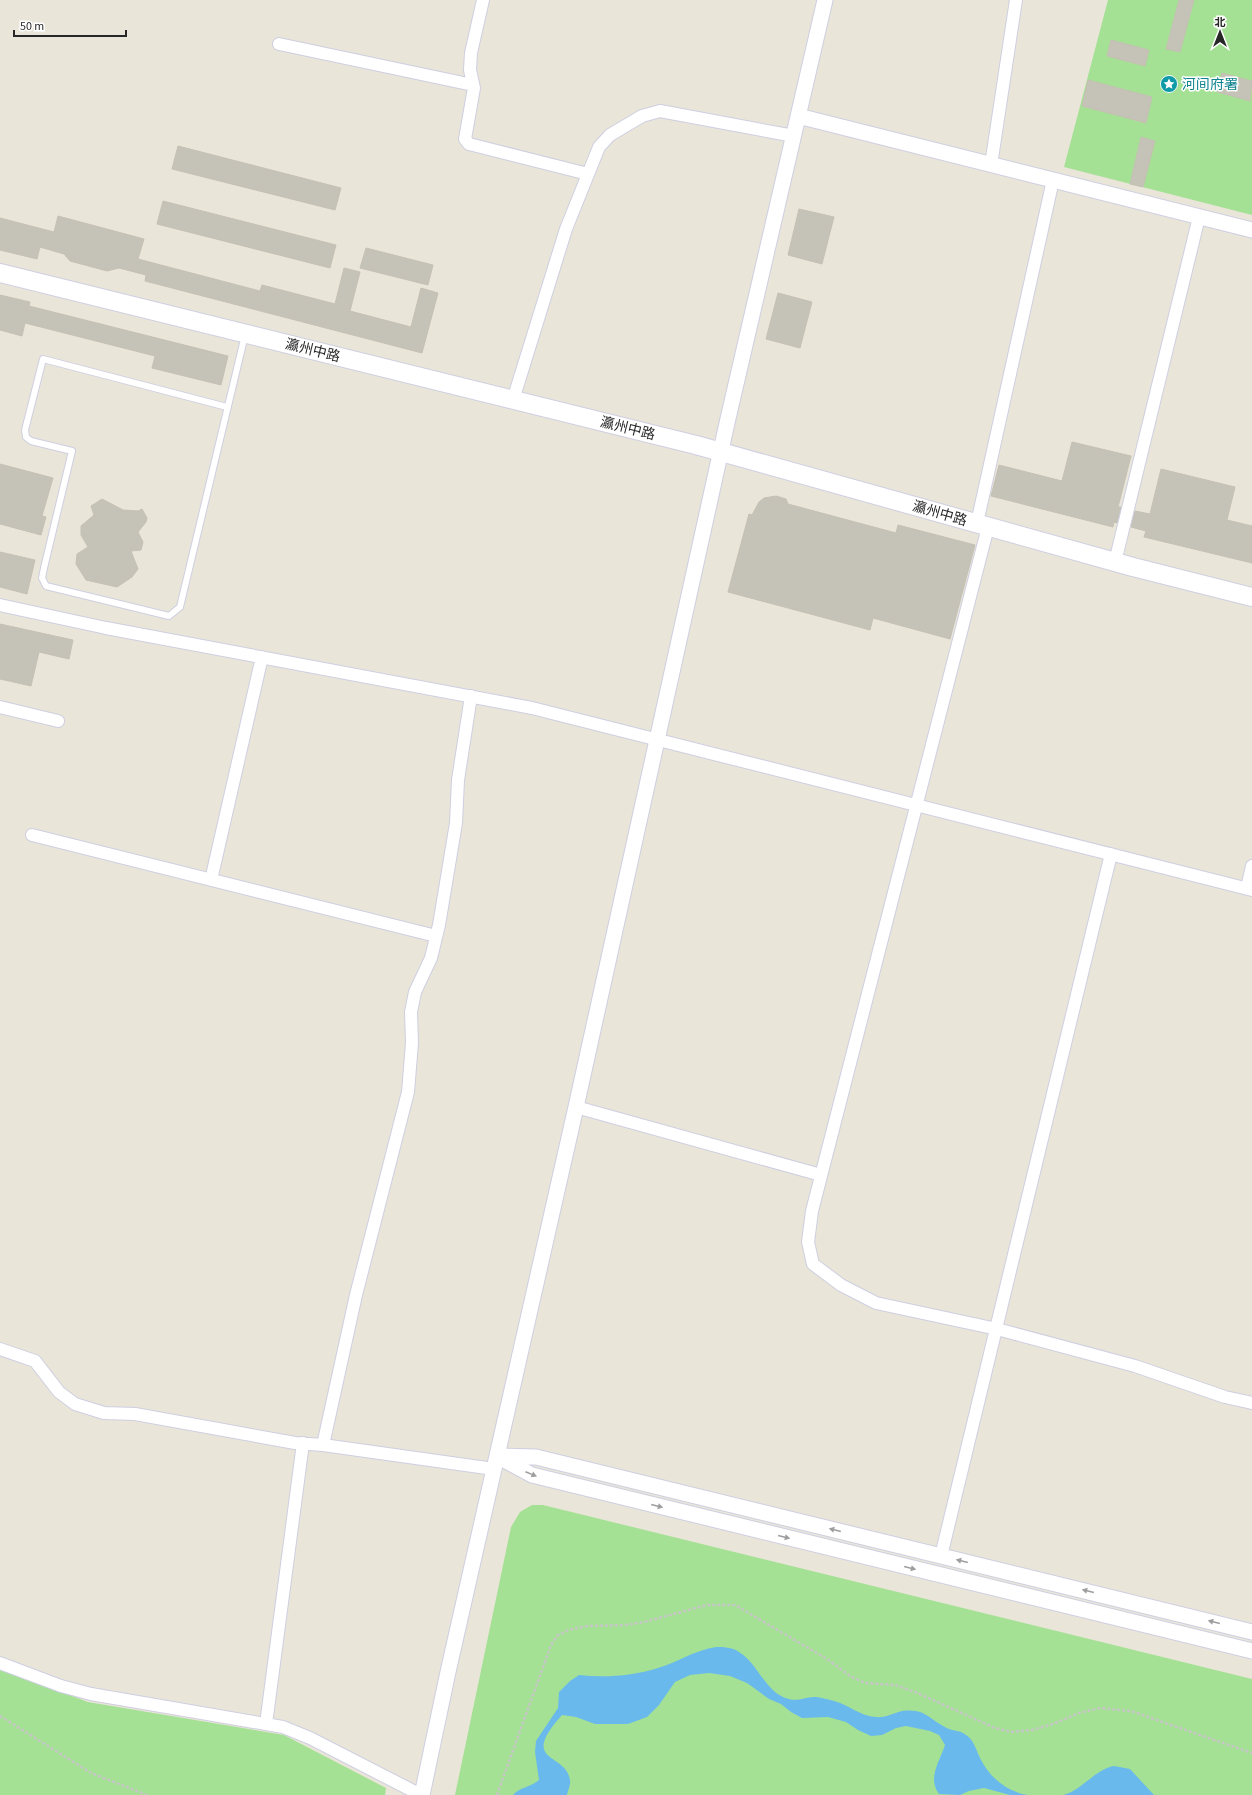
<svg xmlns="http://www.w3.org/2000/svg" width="1252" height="1795" viewBox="0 0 1252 1795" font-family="'Source Sans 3','Noto Sans SC',sans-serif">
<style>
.green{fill:#a4e194}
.water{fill:#6ab9ed}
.building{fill:#c5c2b8;stroke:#c5c1b3}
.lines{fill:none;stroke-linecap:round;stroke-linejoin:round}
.service-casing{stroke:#cecfe1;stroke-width:8}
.minor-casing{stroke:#cecfe1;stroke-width:14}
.tertiary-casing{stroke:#cecfe1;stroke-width:17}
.secondary-casing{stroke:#cecfe1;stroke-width:20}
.path{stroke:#c7c7c7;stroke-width:2.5;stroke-dasharray:3 2;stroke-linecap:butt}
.service{stroke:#fff;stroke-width:6}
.minor{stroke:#fff;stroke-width:12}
.tertiary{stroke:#fff;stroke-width:15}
.secondary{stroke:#fff;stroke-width:18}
.oneway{fill:#9e9e9e}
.labels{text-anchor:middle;stroke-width:3;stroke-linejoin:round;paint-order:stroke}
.culture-label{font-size:14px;fill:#0d838f;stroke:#fff;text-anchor:start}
.street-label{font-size:14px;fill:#272727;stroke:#fff}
</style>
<rect width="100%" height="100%" fill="#eae5d9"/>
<path class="green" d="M 1108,0 L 1252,0 L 1252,215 L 1064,167 Z
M 532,1505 L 543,1505 L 1252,1679 L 1252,1795 L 455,1795 L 511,1527 L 520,1512 Z
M 0,1669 L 88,1702 L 284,1735 L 386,1788 L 385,1795 L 0,1795 Z"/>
<path class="water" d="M 716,1647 C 723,1647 732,1647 739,1652 C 758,1663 765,1693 789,1699 C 799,1702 806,1696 816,1697 C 822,1698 828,1699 834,1701 C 849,1705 860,1716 876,1717 C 885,1718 894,1713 902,1711 C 927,1708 930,1721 949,1729 C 955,1731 962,1731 966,1735 C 974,1740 976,1750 980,1758 C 989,1777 1007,1792 1028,1795 L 1010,1795 L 984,1788 L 969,1791 L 960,1795 L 939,1794 C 927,1778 940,1761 945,1745 L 939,1735 L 930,1731 L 906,1726 L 896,1728 L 882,1735 L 871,1736 L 858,1730 L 846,1722 L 828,1717 L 802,1718 L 791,1712 L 781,1704 L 769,1699 L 747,1683 L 730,1676 L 709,1673 L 690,1675 L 675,1682 L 659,1705 L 647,1717 L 628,1724 L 595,1724 L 576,1717 L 562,1715 C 518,1764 566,1752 570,1780 C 571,1784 568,1791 567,1795 L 513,1795 C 520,1787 531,1787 539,1780 L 535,1752 L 536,1741 L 558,1708 L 559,1692 L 570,1681 L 579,1675 C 605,1678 633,1676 658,1668 C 679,1662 692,1651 716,1647 Z
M 1114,1766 L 1130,1769 L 1154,1795 L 1063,1795 C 1083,1790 1095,1769 1114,1766 Z"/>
<path class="building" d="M 1179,0 L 1194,0 L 1180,52 L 1166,49 Z
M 1111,40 L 1149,50 L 1145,66 L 1107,56 Z
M 1222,73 L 1252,81 L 1250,101 L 1217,92 Z
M 1088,80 L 1152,97 L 1146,123 L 1082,106 Z
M 1141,137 L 1155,141 L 1143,187 L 1130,184 Z
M 178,146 L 341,188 L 335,210 L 172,169 Z
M 163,201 L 336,245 L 330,268 L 157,224 Z
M 799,209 L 834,217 L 822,264 L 788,255 Z
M 58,216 L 144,239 L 138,259 L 260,291 L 262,285 L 335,304 L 344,268 L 360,272 L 350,311 L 411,327 L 421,288 L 438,293 L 422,353 L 145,281 L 146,275 L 119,268 L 107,271 L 70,261 L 64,254 L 40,247 L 37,259 L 0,250 L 0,218 L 54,232 Z
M 366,248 L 433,265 L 428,285 L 360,268 Z
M 778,293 L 812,302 L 800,348 L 766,339 Z
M 0,295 L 30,302 L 29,306 L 228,356 L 221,385 L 152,368 L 155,356 L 25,323 L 22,336 L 0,330 Z
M 1072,442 L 1131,456 L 1118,507 L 1121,507 L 1117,523 L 1114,522 L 1113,527 L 991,496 L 999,465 L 1062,481 Z
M 0,464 L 53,478 L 42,516 L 46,517 L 41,535 L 0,524 Z
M 1161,469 L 1235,487 L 1227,520 L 1252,526 L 1252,563 L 1144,537 L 1146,531 L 1131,527 L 1135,511 L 1150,514 Z
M 776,496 L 786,499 L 788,504 L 896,533 L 898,525 L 975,545 L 950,639 L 873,618 L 870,630 L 728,592 L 749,514 L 752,515 L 759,502 L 764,498 Z
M 102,499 L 123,510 L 138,511 L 142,509 L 147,518 L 146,522 L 138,532 L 143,542 L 141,550 L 131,551 L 138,569 L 132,577 L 117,587 L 86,580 L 76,564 L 77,554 L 88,547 L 81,535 L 81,526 L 94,515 L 91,506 Z
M 0,552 L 35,560 L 27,594 L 0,587 Z
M 0,624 L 73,640 L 69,659 L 39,652 L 31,686 L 0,679 Z"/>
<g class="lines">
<g class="service-casing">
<path id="service" d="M 227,407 L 43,359 L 25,430 L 26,437 L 31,441 L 72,451 L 44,568 L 42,578 L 46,586 L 169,616 L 180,607 L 245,335"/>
</g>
<g class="minor-casing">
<path id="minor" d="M 483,0 L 471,53 L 470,70 L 474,88 L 465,139 L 469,144 L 588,174
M 279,44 L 473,85
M 991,165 L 1016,0
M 513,400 L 566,229 L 599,147 L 610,135 L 642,116 L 660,111 L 794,136
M 977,523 L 1053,180
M 988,527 L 812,1211 L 808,1242 L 813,1264 L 841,1285 L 876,1303 L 997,1329 L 1135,1366 L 1225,1397 L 1252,1403
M 1115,562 L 1199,217
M 0,605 L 106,628 L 532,708 L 1252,890
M 0,707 L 58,721
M 32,835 L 436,936
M 211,880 L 262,657
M 1247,888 L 1252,866
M 576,1107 L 821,1175
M 0,1349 L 35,1361 L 59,1392 L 75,1404 L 104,1413 L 135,1414 L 295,1443 L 323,1445 L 494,1469
M 323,1445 L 356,1295 L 408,1092 L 412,1043 L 411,1012 L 415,992 L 431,958 L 439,925 L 456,823 L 458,780 L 471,696
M 941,1556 L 1111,854
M 0,1663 L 61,1686 L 91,1694 L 283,1727 L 310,1738 L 421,1795
M 266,1724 L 303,1443"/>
</g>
<g class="tertiary-casing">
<path id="tertiary" d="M 798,116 L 1252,230
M 497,1456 L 532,1475 L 1252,1651
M 500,1456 L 536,1457 L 1252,1632
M 422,1795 L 448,1672 L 576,1107 L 727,423 L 825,0"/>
</g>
<g class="secondary-casing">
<path id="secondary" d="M 0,273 L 696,445 L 1133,567 L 1252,597"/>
</g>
<path class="path" d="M 0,1716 L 91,1773 L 147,1795
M 497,1795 L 551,1645 L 557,1636 L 568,1630 L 587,1626 L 626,1625 L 644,1622 L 707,1605 L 735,1605 L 827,1659 L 850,1676 L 865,1683 L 895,1685 L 915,1692 L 995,1728 L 1012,1732 L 1032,1730 L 1053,1724 L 1079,1713 L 1100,1708 L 1131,1711 L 1252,1753"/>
<use href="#service" class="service"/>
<use href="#minor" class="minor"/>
<use href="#tertiary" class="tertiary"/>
<use href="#secondary" class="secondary"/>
</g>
<defs><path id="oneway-solid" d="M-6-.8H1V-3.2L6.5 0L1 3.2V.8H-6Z"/></defs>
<g class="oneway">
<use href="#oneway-solid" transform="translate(531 1474) rotate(22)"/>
<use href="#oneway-solid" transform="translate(657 1506) rotate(14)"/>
<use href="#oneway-solid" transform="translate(835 1530) rotate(-166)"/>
<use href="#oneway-solid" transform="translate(784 1537) rotate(14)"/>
<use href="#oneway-solid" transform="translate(962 1561) rotate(-166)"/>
<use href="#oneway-solid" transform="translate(910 1568) rotate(14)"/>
<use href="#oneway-solid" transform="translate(1088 1591) rotate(-166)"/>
<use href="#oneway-solid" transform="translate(1214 1622) rotate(-166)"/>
</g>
<defs>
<g id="sight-disc" transform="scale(0.9)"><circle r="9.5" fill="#0f9aa8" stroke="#fff"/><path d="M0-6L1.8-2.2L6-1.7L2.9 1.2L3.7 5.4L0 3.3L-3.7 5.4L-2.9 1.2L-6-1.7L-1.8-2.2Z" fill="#fff"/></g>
</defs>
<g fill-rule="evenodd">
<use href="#sight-disc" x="1169" y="84"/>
</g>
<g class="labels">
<g class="culture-label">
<text x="1182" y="89">河间府署</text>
</g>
<g class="street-label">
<text transform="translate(313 350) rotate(14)" y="5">瀛州中路</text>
<text transform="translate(628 428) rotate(14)" y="5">瀛州中路</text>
<text transform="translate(940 513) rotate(16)" y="5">瀛州中路</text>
</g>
</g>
<g transform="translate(1220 32)" stroke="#ffffff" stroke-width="3" paint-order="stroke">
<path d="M0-3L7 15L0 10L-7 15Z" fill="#272727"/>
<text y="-6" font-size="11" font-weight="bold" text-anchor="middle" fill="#272727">北</text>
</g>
<path d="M14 30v6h112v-6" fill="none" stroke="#272727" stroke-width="2"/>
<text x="20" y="30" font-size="12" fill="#272727" stroke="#ffffff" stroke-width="3" paint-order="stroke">50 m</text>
</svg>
